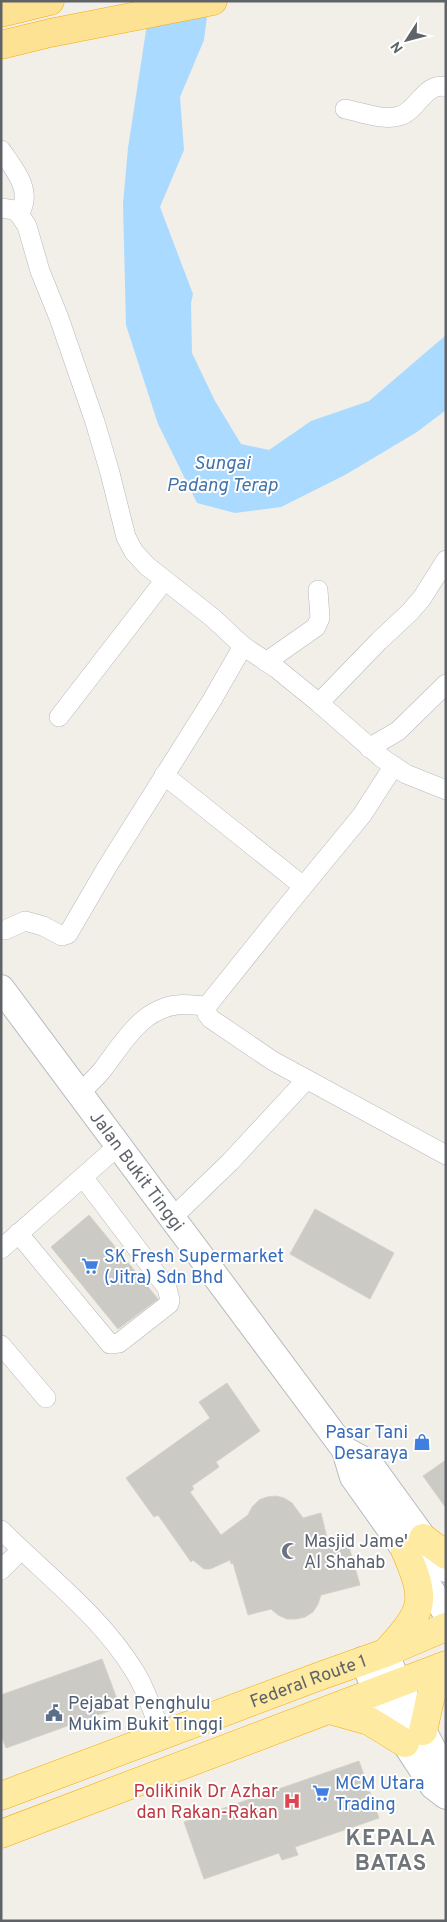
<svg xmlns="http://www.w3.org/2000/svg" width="447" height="1922" viewBox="0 0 447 1922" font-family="Overpass,sans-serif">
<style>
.water{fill:#aadaff}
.building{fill:#cccac5;stroke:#d6d1c6}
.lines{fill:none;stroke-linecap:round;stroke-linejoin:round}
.minor-casing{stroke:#b5b8bc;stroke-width:20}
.secondary-casing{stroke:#b6babf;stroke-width:28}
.trunk-casing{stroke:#f9ab00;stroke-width:29}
.motorway-casing{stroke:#f9ab00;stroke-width:29}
.minor{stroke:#fff;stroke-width:19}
.secondary{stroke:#fff;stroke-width:26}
.trunk{stroke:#feeaa1;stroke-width:28}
.motorway{stroke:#fde293;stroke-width:28}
.labels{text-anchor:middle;stroke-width:4;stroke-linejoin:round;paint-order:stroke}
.street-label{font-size:18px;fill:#5f6368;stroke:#fff}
.shop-label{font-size:18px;fill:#366cbe;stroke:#fff;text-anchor:start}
.worship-label{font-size:18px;fill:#5b616d;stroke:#fff;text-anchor:start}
.service-label{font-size:18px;fill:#4e5e75;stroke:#fff;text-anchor:start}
.health-label{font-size:18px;fill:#be3a42;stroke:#fff;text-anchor:end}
.water-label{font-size:19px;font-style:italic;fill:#4174aa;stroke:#fff}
.district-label{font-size:22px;font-weight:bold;letter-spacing:1px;fill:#70757a;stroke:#fff}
</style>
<rect width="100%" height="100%" fill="#f1efe8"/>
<path class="water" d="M 209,1 L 204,40 L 180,97 L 184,150 L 160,207 L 193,294 L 191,303 L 192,353 L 215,401 L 241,444 L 269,450 L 311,421 L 369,401 L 446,335 L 446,410 L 417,432 L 345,475 L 281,507 L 235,513 L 197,503 L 158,424 L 126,325 L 123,204 L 128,148 L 147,24 Z"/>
<path class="building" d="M 315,1209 L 394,1253 L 370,1299 L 290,1254 Z
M 89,1215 L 158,1299 L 118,1329 L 51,1247 Z
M 227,1383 L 260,1431 L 216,1462 L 219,1467 L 192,1486 L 194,1489 L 190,1492 L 221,1535 L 248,1515 L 252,1507 L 259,1500 L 267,1497 L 276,1496 L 284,1498 L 292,1503 L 303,1518 L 321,1513 L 327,1538 L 345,1533 L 360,1585 L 321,1595 L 318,1604 L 313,1612 L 305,1617 L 296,1619 L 287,1619 L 278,1615 L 271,1609 L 248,1615 L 233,1563 L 231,1564 L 230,1560 L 210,1569 L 204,1569 L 193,1560 L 191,1562 L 158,1515 L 154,1517 L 126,1478 L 210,1418 L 199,1402 Z
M 446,1460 L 446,1508 L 423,1476 Z
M 102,1659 L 120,1707 L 6,1748 L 1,1735 L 1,1695 Z
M 359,1761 L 379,1818 L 295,1847 L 298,1855 L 282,1860 L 279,1853 L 204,1879 L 184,1822 Z"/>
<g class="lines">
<g class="minor-casing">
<path id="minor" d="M 345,109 C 361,112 383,121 399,116 C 417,112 425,81 446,87
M 1,150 C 14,169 34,191 19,214
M 1,208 L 14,210 L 19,214 L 27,226 L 40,271 L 59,318 L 95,422 L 110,473 L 126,537 L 134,552 L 147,566 L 213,618 L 243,646 L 276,668 L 319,703 L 382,758 L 406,774 L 446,790
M 266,662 L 316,627 L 320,618 L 318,590
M 319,703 L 379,641 L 410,612 L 422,598 L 446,560
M 59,717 L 164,581
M 369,748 L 398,731 L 446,684
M 393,767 L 362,815 L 288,905 L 207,1006 L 207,1014 L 211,1019 L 273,1061 L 446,1155
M 164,775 L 303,886
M 5,930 L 25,921 L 43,926 L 62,936 L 68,934 L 107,867 L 212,700 L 243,646
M 79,1094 C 87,1086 96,1078 103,1069 C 123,1043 141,1010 176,1005 C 186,1003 197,1006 207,1006
M 172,1218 L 230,1162 L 306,1080
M 18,1233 L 110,1344 L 119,1343 L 169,1304 L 170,1300 L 167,1288 L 83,1177
M 1,1249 L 118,1146
M 1,1345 L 46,1398
M 1,1530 C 47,1576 101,1616 135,1672 C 147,1691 154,1715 162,1736
M 1,1570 L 21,1550"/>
</g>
<g class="secondary-casing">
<g id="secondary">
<path id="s1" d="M 1,988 L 345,1450 L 353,1477 L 405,1550 L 446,1613"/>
<path d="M 345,1450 L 369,1463 L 446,1569"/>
<path d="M 385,1653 L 398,1683 L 446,1774"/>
<path d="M 363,1660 L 376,1691 L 405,1743 L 433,1786 L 446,1796"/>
</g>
</g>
<g class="trunk-casing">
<g id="trunk">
<path d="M 423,1538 L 446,1555"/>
<path d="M 388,1650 C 425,1609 427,1601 405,1550"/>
<path d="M 330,1710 L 369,1721 L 405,1743"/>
<path d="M 423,1731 L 431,1695 L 446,1674"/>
<path id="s2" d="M 1,1796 L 320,1676 L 385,1653 L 446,1627"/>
<path d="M 1,1834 L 446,1665"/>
</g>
</g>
<g class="motorway-casing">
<path id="motorway" d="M 1,13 L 50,1
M 1,45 L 50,33 L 213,1"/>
</g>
<use href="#minor" class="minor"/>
<use href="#secondary" class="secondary"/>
<use href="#trunk" class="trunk"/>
<use href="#motorway" class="motorway"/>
</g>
<defs>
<g id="supermarket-bare" transform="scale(1.35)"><path d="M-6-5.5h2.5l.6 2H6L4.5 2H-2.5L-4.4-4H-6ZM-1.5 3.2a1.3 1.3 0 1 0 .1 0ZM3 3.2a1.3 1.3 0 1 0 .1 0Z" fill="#3f7fe0" stroke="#fff" stroke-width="2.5" paint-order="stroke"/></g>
<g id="shop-bare" transform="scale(1.35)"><path d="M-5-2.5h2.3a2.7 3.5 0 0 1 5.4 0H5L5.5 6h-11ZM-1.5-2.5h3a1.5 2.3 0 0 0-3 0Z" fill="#3f7fe0" stroke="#fff" stroke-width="2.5" paint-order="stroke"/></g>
<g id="mosque-bare" transform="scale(1.35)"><path d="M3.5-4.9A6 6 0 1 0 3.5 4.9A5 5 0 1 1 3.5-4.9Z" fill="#6b7280" stroke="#fff" stroke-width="2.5" paint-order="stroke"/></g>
<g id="civic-bare" transform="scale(1.35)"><path d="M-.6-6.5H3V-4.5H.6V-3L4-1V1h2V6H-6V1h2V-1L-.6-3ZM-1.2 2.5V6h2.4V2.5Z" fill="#5c6f8a" stroke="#fff" stroke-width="2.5" paint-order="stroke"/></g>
<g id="hospital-bare" transform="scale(1.35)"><path d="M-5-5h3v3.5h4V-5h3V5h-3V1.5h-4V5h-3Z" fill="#e0444e" stroke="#fff" stroke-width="2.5" paint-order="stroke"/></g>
</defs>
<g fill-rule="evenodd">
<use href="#supermarket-bare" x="90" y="1266"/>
<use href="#shop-bare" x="422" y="1442"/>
<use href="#mosque-bare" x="290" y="1551"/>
<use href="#civic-bare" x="54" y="1713"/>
<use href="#supermarket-bare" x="321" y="1793"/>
<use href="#hospital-bare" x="292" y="1801"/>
</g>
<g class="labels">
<g class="street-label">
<text dy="6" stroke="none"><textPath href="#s1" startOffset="228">Jalan Bukit Tinggi</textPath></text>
<text dy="6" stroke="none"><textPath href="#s2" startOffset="328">Federal Route 1</textPath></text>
</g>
<g class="shop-label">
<text x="104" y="1262">SK Fresh Supermarket<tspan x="104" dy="21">(Jitra) Sdn Bhd</tspan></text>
<text x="408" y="1438" text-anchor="end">Pasar Tani<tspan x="408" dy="21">Desaraya</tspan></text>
<text x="335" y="1789">MCM Utara<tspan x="335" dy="21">Trading</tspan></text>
</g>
<g class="worship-label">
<text x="304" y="1547">Masjid Jame'<tspan x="304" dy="21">Al Shahab</tspan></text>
</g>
<g class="service-label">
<text x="68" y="1709">Pejabat Penghulu<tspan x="68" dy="21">Mukim Bukit Tinggi</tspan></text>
</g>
<g class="health-label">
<text x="278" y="1797">Polikinik Dr Azhar<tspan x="278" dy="21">dan Rakan-Rakan</tspan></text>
</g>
<g class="water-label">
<text x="222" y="469">Sungai<tspan x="222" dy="22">Padang Terap</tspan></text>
</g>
<g class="district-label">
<text x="391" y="1845">KEPALA<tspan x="391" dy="25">BATAS</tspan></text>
</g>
</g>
<rect width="447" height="1922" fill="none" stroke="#5f6368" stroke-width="5"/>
<g transform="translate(407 40) rotate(234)" stroke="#ffffff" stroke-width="4" paint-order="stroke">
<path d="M0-4L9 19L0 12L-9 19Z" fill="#5f6368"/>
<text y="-8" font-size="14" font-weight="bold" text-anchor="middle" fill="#5f6368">N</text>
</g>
</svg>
